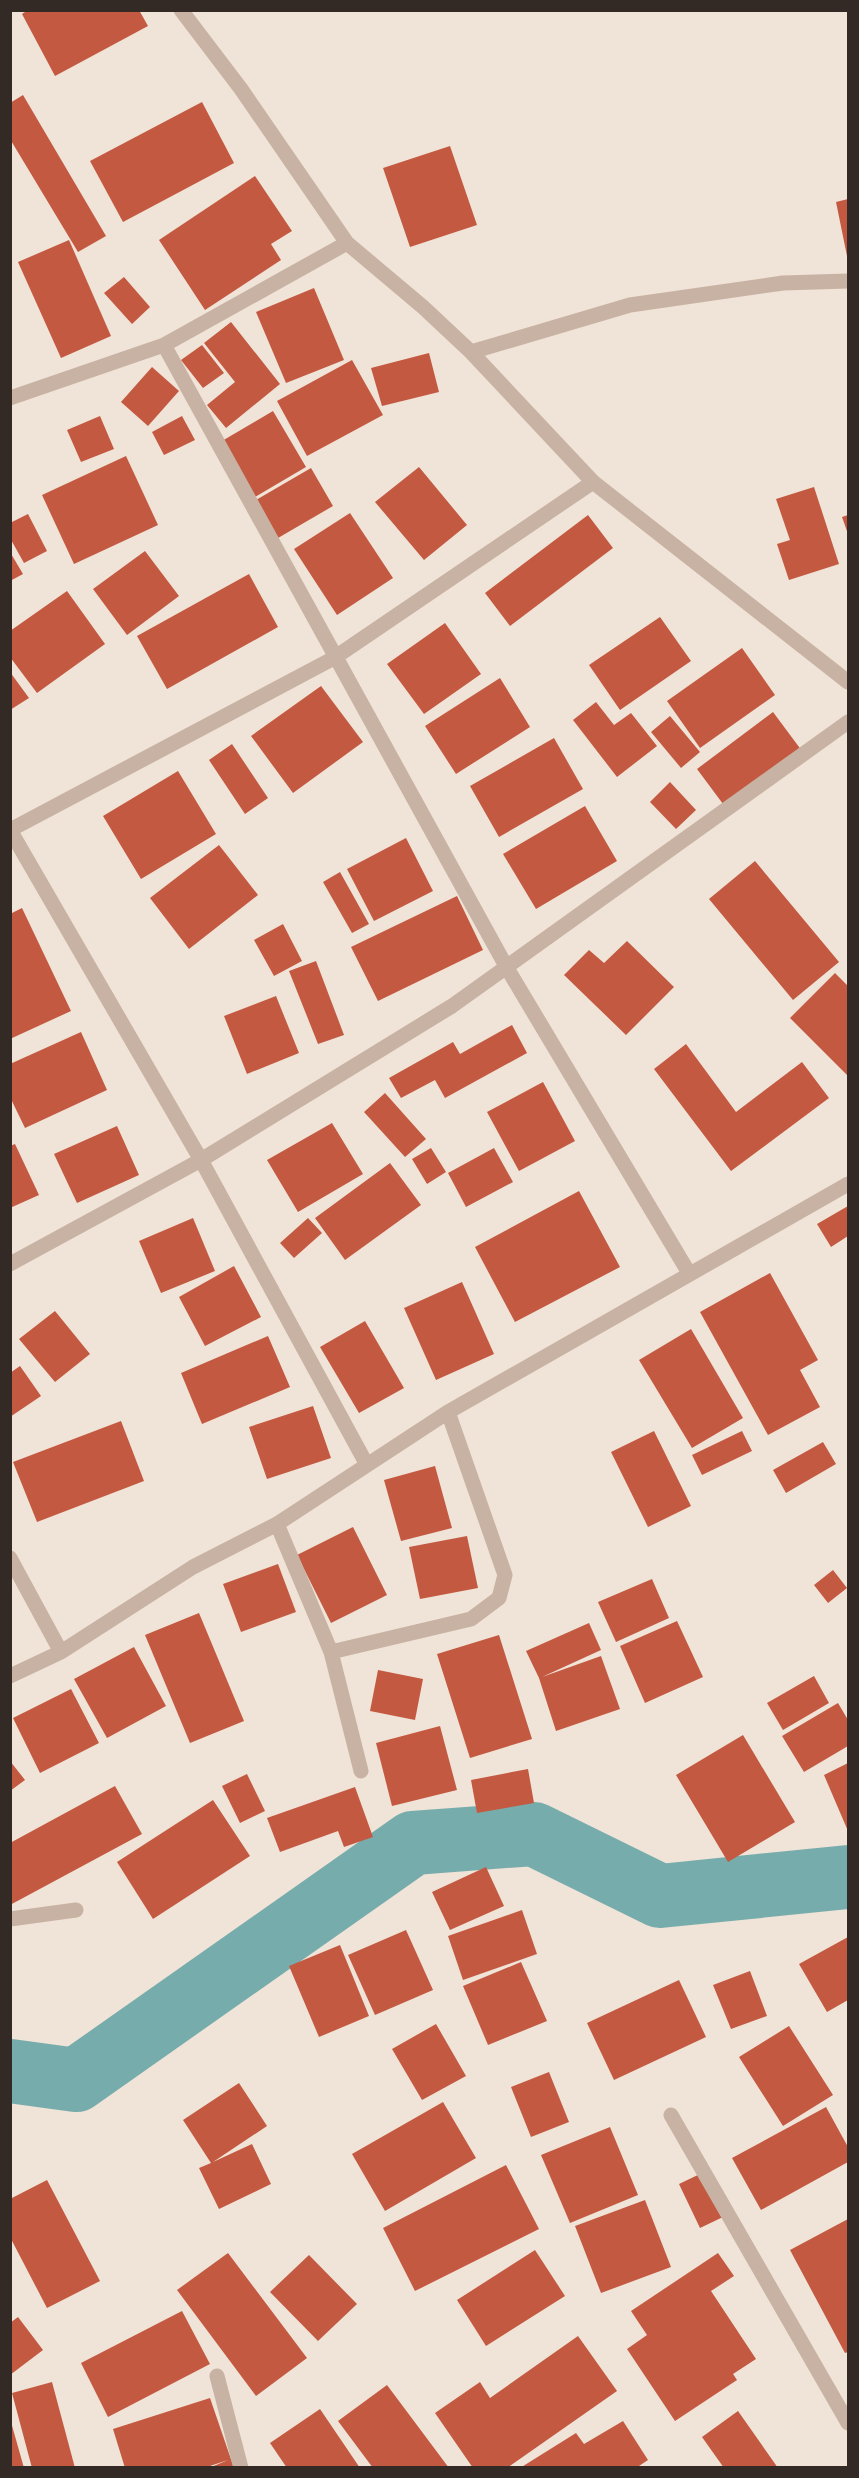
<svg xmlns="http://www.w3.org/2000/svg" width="859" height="2478" viewBox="0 0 859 2478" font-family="'Roboto Condensed',sans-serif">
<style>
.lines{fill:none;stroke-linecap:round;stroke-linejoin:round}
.river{stroke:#77acac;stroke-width:64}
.building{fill:#c45941}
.minor{stroke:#c8b2a3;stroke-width:15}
</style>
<rect width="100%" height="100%" fill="#f0e3d7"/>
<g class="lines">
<path class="river" d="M 10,2071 L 76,2080 L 413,1843 L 534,1834 L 660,1896 L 848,1877"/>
</g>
<path class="building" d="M 28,10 L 139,10 L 148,26 L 55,76 L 22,14 Z
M 23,95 L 106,236 L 78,252 L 10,139 L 10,103 Z
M 202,102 L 234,163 L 123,222 L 90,161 Z
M 450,146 L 477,225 L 410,247 L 383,168 Z
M 255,176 L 292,231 L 271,244 L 281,260 L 205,310 L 159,240 Z
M 848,199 L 848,256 L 847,256 L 836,202 Z
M 69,240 L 111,336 L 61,358 L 18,262 Z
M 124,277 L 150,307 L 132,324 L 104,293 Z
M 314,288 L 344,360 L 286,383 L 256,312 Z
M 231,322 L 280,384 L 226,428 L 207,405 L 235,382 L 204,343 Z
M 202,345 L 224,373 L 203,388 L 181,360 Z
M 429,353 L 439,392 L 382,406 L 371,368 Z
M 352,360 L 383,415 L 307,456 L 277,401 Z
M 152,367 L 179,391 L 148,426 L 121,402 Z
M 273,411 L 306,467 L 255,497 L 222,441 Z
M 100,416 L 114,449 L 81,462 L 67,430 Z
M 182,416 L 195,440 L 164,455 L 152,432 Z
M 126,456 L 158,525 L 74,564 L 42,495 Z
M 419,467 L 467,525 L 424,560 L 375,502 Z
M 311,468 L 333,506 L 278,538 L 256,500 Z
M 814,487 L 839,564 L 789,580 L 777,544 L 790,540 L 776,499 Z
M 350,513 L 393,578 L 337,615 L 294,549 Z
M 28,514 L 47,551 L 24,563 L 10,538 L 10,523 Z
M 588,515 L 613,548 L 510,626 L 485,593 Z
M 848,515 L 848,534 L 842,517 Z
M 145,551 L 179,596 L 127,635 L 93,589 Z
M 10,552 L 23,574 L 10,581 Z
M 249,574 L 278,627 L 167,689 L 137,636 Z
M 67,591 L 105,644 L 37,693 L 10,657 L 10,631 Z
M 660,617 L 691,661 L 620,710 L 589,665 Z
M 445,623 L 481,674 L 424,714 L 387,664 Z
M 742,648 L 775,695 L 700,748 L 667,701 Z
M 10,672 L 29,698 L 10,710 Z
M 500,678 L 530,727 L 456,774 L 425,726 Z
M 321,686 L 363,742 L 293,793 L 251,736 Z
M 596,702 L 614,725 L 631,713 L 657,746 L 617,777 L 573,720 Z
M 773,712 L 802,751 L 726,808 L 697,769 Z
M 670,716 L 700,752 L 681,768 L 651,732 Z
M 554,738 L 583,789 L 499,837 L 470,786 Z
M 232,744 L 268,798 L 245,814 L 209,760 Z
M 178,771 L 216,834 L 141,879 L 103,816 Z
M 670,782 L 696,810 L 676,829 L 650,802 Z
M 585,806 L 617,861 L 536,909 L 503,854 Z
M 406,838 L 433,891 L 374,921 L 347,869 Z
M 219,845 L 258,895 L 189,949 L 150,898 Z
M 755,861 L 839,962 L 793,1000 L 709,899 Z
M 340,872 L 369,924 L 352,933 L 323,882 Z
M 457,896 L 483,950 L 378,1001 L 351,947 Z
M 22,908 L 71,1011 L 10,1039 L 10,914 Z
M 283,924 L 302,961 L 274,976 L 254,940 Z
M 627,941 L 674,987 L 626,1035 L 564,975 L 589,950 L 604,963 Z
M 316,961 L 344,1035 L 318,1044 L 289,971 Z
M 835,973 L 848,986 L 848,1076 L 790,1018 Z
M 276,996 L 299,1053 L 247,1074 L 224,1016 Z
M 512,1025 L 527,1053 L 445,1098 L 435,1080 L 401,1098 L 389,1078 L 453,1042 L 460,1054 Z
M 81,1032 L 107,1090 L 25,1128 L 10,1097 L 10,1064 Z
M 686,1044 L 736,1112 L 802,1062 L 829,1098 L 731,1171 L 654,1069 Z
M 543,1082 L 575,1141 L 519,1171 L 487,1112 Z
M 385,1093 L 426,1139 L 405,1157 L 364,1112 Z
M 332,1123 L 363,1174 L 298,1212 L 267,1160 Z
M 117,1126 L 139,1175 L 77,1203 L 54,1154 Z
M 15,1144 L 39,1195 L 10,1208 L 10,1146 Z
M 431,1148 L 446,1172 L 427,1184 L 412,1159 Z
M 494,1148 L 513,1182 L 466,1207 L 448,1173 Z
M 390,1163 L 421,1205 L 345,1260 L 315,1218 Z
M 579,1191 L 620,1267 L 515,1322 L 475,1247 Z
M 848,1206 L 848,1236 L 831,1247 L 817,1224 Z
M 193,1218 L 215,1271 L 161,1293 L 139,1241 Z
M 308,1218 L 322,1233 L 294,1258 L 280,1243 Z
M 234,1266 L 261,1317 L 205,1346 L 179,1297 Z
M 770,1273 L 818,1360 L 800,1370 L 820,1407 L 768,1435 L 700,1312 Z
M 462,1282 L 494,1354 L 436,1380 L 404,1308 Z
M 55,1311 L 90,1354 L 55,1382 L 19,1339 Z
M 365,1321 L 404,1388 L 359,1413 L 320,1347 Z
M 691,1329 L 743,1418 L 692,1448 L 639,1360 Z
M 268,1336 L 290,1387 L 202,1424 L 181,1373 Z
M 20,1366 L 41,1396 L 10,1417 L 10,1373 Z
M 313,1406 L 331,1458 L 267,1479 L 249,1427 Z
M 121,1421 L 144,1481 L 37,1522 L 13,1462 Z
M 654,1431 L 691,1506 L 648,1527 L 611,1452 Z
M 742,1431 L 752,1451 L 702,1475 L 692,1455 Z
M 823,1442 L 836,1464 L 786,1493 L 773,1470 Z
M 435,1466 L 452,1528 L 401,1541 L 384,1480 Z
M 353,1527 L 387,1595 L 331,1623 L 297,1555 Z
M 467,1536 L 478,1588 L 420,1599 L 409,1547 Z
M 278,1564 L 296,1612 L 241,1632 L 223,1584 Z
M 833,1570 L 847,1588 L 828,1603 L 814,1585 Z
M 652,1579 L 669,1618 L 616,1642 L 598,1602 Z
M 199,1613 L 244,1721 L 190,1743 L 145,1635 Z
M 677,1621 L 703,1677 L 645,1703 L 620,1646 Z
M 589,1623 L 601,1650 L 542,1677 L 601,1656 L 620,1709 L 556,1731 L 539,1678 L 526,1651 Z
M 499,1635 L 532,1739 L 470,1758 L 437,1654 Z
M 134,1647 L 166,1706 L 107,1738 L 74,1679 Z
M 378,1670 L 423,1679 L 415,1720 L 370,1711 Z
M 814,1676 L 829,1703 L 783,1730 L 767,1703 Z
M 71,1689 L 99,1743 L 40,1773 L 13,1718 Z
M 838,1703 L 848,1720 L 848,1746 L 804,1772 L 782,1736 Z
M 440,1726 L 457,1790 L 392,1806 L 376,1743 Z
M 743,1735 L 795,1822 L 728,1862 L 676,1775 Z
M 10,1761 L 25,1780 L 10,1791 Z
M 848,1763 L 848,1831 L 824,1775 Z
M 528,1769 L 534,1803 L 477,1813 L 471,1780 Z
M 247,1774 L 265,1811 L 240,1823 L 222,1786 Z
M 115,1786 L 142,1834 L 10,1905 L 10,1843 Z
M 355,1787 L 373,1837 L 344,1847 L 338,1831 L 280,1852 L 267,1818 Z
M 213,1800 L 250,1856 L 153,1919 L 117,1862 Z
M 486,1867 L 504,1906 L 450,1930 L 432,1892 Z
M 522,1910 L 537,1954 L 463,1980 L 448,1936 Z
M 406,1930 L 433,1990 L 375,2015 L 348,1955 Z
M 848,1937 L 848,2000 L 827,2012 L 799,1964 Z
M 340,1945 L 369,2016 L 319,2037 L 289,1966 Z
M 521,1962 L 547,2021 L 488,2045 L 463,1986 Z
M 750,1971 L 767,2016 L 731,2029 L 713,1985 Z
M 679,1980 L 706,2037 L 614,2080 L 587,2023 Z
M 436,2024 L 466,2076 L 422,2100 L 392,2049 Z
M 789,2026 L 833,2095 L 783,2126 L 739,2057 Z
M 549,2072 L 569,2122 L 531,2137 L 511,2087 Z
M 239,2083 L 267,2126 L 213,2162 L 252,2144 L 271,2184 L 219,2209 L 199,2168 L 211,2163 L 183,2120 Z
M 443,2102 L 476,2158 L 385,2211 L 352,2154 Z
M 826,2107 L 848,2147 L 848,2162 L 761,2210 L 732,2158 Z
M 610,2127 L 638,2195 L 570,2223 L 541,2155 Z
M 506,2165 L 539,2229 L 415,2291 L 383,2228 Z
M 702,2173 L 723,2217 L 700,2228 L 679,2184 Z
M 47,2180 L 100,2281 L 47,2308 L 10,2237 L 10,2199 Z
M 645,2200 L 671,2267 L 601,2293 L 575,2226 Z
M 848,2219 L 848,2352 L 845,2353 L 790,2250 Z
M 535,2250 L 565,2296 L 486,2346 L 457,2300 Z
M 228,2253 L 307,2358 L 256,2396 L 177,2290 Z
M 718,2253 L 734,2276 L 711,2291 L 756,2359 L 733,2374 L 737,2380 L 675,2421 L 627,2349 L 647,2335 L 631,2311 Z
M 309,2255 L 357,2304 L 318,2341 L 270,2292 Z
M 182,2311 L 210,2364 L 108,2417 L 81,2363 Z
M 18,2317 L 43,2350 L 10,2375 L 10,2323 Z
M 578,2336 L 617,2391 L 507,2468 L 473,2468 L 435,2413 L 480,2382 L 490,2398 Z
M 52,2382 L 75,2468 L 32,2468 L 12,2393 Z
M 387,2385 L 449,2468 L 373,2468 L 338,2421 Z
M 210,2398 L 234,2468 L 209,2468 L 228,2460 L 204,2468 L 125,2468 L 113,2429 Z
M 320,2409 L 360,2468 L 287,2468 L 270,2443 Z
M 738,2411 L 778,2468 L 724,2468 L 702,2437 Z
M 623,2421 L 648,2460 L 636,2468 L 520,2468 L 576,2433 L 584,2444 Z
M 11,2422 L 24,2468 L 10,2468 Z"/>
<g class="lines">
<path class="minor" d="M 181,10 L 241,89 L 347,243 L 423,307 L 471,352 L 593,482 L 848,682
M 164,345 L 507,968 L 689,1273
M 471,352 L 630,305 L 783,283 L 848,281
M 10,398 L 164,345 L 347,243
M 10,830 L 201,1160 L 367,1465
M 10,830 L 334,658 L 593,482
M 10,1264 L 201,1160 L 452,1006 L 848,722
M 277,1524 L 331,1652 L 361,1771
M 10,1558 L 61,1652
M 331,1652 L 471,1619 L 499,1598 L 505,1575 L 448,1412
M 10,1676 L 61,1652 L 193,1567 L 277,1524 L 448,1412 L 848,1184
M 10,1919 L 76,1910
M 671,2115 L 848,2423
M 217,2376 L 241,2468"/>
</g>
<rect width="859" height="2478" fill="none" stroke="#332925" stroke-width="24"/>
</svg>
